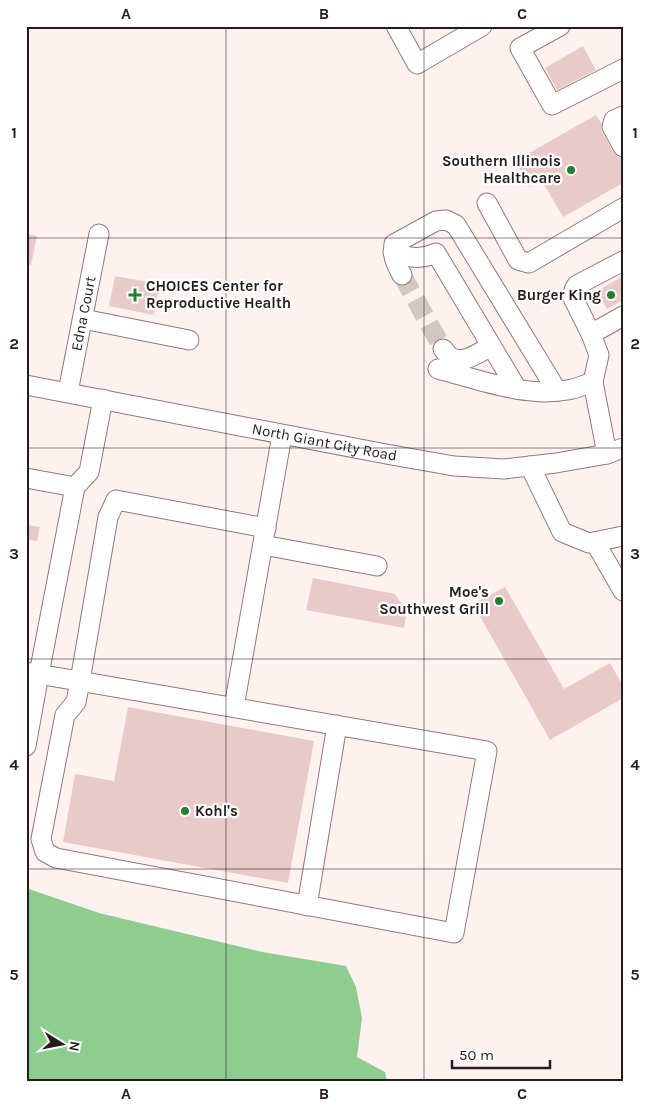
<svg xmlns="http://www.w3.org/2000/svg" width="649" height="1107" viewBox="0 0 649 1107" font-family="Karla,sans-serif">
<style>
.forest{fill:#8ecc90}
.building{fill:#e8cac9}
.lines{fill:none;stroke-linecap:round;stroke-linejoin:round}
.minor-tunnel{stroke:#d3c7c6;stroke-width:19;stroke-dasharray:19 9;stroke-linecap:butt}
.minor-casing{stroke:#937878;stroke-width:21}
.minor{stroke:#fff;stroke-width:19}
.grid{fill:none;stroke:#271c1c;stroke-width:1;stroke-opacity:0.55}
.poi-dot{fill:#238030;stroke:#fff;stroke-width:2}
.labels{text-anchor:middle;stroke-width:4.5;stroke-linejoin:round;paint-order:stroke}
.poi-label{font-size:15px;font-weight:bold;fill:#271c1c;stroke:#fff;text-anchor:end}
.street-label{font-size:15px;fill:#271c1c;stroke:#fff}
.neatline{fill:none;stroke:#271c1c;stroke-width:2}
.grid-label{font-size:16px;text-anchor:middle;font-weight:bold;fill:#271c1c}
</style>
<rect width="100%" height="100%" fill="#fef2f1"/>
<path class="forest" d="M 26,888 L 99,913 L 262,952 L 346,966 L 356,987 L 362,1018 L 357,1057 L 385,1072 L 387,1081 L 26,1081 Z"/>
<path class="building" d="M 583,46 L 596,70 L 557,90 L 545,68 Z
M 596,115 L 601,123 L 602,132 L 613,152 L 617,156 L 621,158 L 623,161 L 623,183 L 563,217 L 541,179 L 529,186 L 515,161 Z
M 26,234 L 37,236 L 31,265 L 26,264 Z
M 115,276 L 160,284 L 154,315 L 109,306 Z
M 623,276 L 623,300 L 607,309 L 597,291 Z
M 26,525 L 40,527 L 37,541 L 26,539 Z
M 313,578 L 395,594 L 407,612 L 404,628 L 306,610 Z
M 505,587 L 564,689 L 610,663 L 623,686 L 623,698 L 550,740 L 473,604 Z
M 128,707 L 314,741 L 288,883 L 63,842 L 75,774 L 114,781 Z"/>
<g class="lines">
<path class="minor-tunnel" d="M 402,275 L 443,349"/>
<g class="minor-casing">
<g id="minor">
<path d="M 396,26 L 417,64 L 482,26"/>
<path d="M 560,26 L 520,48 L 552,105 L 623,69"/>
<path d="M 623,116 L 614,120 L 612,127 L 623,147"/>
<path d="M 487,203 L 518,260 L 529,263 L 623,208"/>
<path d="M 393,252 C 408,258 421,260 436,253 L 517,389"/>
<path d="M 623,261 L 577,285 L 574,290 L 573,298 L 591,334 L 623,316"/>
<path d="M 402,275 C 396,264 392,257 394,244 L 436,221 L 446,220 L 456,225 L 557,391"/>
<path d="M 83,319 L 189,340"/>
<path d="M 591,334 L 599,355 L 593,382 L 607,454"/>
<path d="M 443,349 C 446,352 448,356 452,358 C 465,364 480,352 491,346"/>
<path d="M 438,369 C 477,379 527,398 567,390 C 576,389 584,385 593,382"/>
<path id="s1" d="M 26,385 L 386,454 L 454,466 L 504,469 L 556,463 L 607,454 L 623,448"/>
<path id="s2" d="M 68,392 L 99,234"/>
<path d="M 530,466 L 562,532 L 589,543 L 623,536"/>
<path d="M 26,478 L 75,487 L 39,674 L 26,746"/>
<path d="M 75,487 L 89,472 L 103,399"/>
<path d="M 595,542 L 623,591"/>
<path d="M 263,545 L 377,566"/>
<path d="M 26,672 C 180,698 334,724 487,751 L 454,933 L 56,858 L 45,852 L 41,839 L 65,715 L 76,702 L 80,681 L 108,517 L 116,500 L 266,528"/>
<path d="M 234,707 L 282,435"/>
<path d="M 307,906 L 337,725"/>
</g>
</g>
<use href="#minor" class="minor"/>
</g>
<path class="grid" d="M 226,26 L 226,1081M 424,26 L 424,1081M 26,238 L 623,238M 26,448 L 623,448M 26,659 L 623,659M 26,869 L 623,869"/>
<g class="poi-dot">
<circle cx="571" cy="170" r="5"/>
<path d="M132.5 287.5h5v5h5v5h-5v5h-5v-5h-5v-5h5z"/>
<circle cx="611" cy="295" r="5"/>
<circle cx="499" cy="601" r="5"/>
<circle cx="185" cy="811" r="5"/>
</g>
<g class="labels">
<g class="poi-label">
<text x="561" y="166">Southern Illinois<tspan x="561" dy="17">Healthcare</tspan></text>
<text x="146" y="291" text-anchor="start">CHOICES Center for<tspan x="146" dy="17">Reproductive Health</tspan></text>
<text x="601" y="300">Burger King</text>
<text x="489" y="597">Moe's<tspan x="489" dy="17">Southwest Grill</tspan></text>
<text x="195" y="816" text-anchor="start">Kohl's</text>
</g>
<g class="street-label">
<text dy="5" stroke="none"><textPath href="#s2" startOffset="80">Edna Court</textPath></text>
<text dy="5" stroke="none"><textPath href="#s1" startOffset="304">North Giant City Road</textPath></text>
</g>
</g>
<rect width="649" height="1107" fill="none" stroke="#ffffff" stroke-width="55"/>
<g transform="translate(62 1044) rotate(100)" stroke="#ffffff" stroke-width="4" paint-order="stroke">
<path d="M0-4L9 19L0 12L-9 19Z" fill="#271c1c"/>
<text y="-8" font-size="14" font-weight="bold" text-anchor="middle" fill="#271c1c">N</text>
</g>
<path d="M452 1060v8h98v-8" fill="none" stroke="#271c1c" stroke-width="2.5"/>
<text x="459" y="1060" font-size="15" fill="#271c1c" stroke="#ffffff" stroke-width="4" paint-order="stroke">50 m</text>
<rect x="28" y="28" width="594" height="1052" class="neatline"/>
<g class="grid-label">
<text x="126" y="19">A</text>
<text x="324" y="19">B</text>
<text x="522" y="19">C</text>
<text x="14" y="138">1</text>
<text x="635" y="138">1</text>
<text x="14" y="349">2</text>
<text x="635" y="349">2</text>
<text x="14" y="559">3</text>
<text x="635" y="559">3</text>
<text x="14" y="770">4</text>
<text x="635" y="770">4</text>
<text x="14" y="980">5</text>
<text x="635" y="980">5</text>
<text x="126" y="1099">A</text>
<text x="324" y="1099">B</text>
<text x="522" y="1099">C</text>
</g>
</svg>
